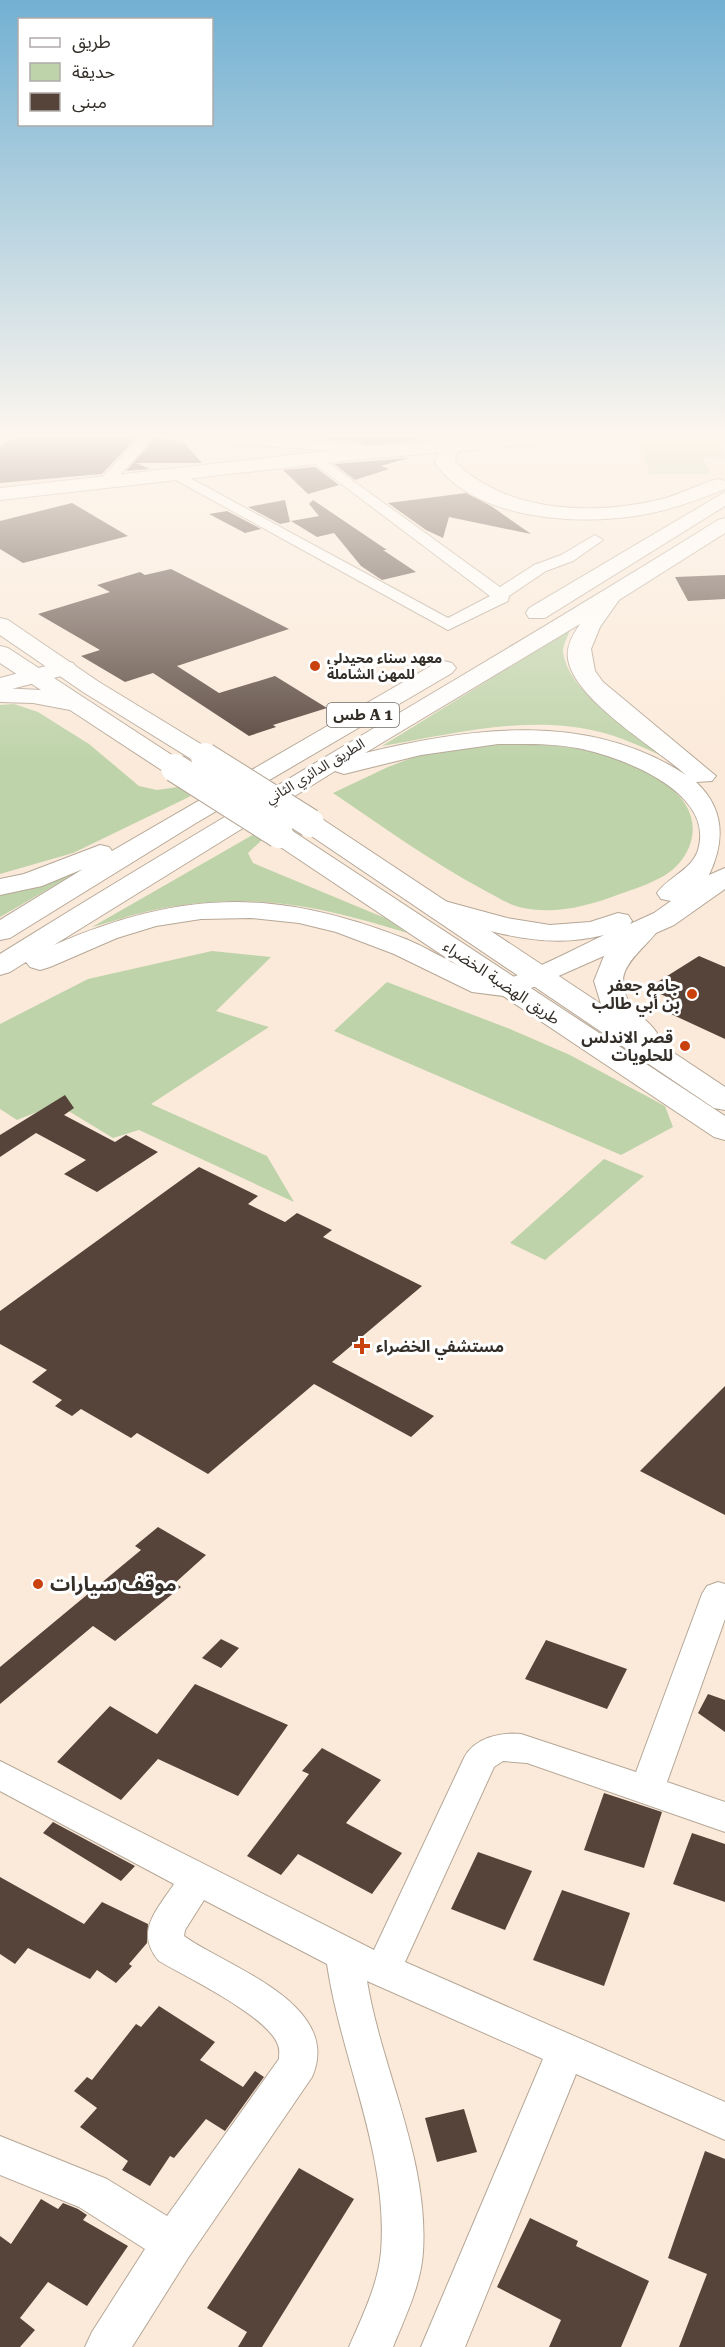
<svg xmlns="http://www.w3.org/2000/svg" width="725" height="2347" viewBox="0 0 725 2347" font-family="'Roboto Serif','Noto Sans Arabic',serif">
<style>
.green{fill:#bed3aa}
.building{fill:#56443b}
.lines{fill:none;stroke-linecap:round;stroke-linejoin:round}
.minor-casing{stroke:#b6a797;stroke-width:2}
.secondary-casing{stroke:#b6a797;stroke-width:2}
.primary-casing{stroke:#b6a797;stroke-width:2}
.trunk-casing{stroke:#b6a797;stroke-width:2}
.minor{fill:#fff;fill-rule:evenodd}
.secondary{fill:#fff;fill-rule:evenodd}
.primary{fill:#fff;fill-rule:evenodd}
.trunk{fill:#fff;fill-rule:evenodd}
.primary-bridge-casing{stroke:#b6a797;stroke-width:30;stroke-linecap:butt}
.primary-bridge{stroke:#fff;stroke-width:28}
.poi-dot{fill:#c9420d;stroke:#fff;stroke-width:2}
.labels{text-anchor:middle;stroke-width:6;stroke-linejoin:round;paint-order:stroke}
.far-poi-label{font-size:14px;font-weight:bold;fill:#342e28;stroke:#fff;text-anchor:start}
.far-street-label{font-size:14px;fill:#342e28;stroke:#fff}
.shield{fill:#fff;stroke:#716d68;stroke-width:1.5}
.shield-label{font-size:15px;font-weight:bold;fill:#342e28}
.street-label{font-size:16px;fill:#342e28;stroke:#fff}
.poi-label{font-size:16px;font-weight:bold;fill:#342e28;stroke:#fff;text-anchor:end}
.near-poi-label{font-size:20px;font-weight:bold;fill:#342e28;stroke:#fff;text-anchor:start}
</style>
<rect width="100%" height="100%" fill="#fbeada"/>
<path class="green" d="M 638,442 L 721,442 L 725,457 L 703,457 L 710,474 L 650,474 Z
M 570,630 C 568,636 563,645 563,651 C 567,695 644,739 677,763 C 653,752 629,740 604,733 C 531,713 455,734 382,746 Z
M 14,704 L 38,712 L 89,744 L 139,786 L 157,790 L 178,787 L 191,796 L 73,853 L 0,874 L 0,705 Z
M 510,742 C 541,745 574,745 604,755 C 641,767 700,791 692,837 C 690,850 681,863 671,871 C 657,882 634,889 617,895 C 586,907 552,915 519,907 C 507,904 494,895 482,889 C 430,861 382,826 333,793 L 388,767 L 427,752 Z
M 256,833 L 264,838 L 248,853 L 253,863 L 385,918 L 407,933 C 317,905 249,891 154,910 C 133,914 112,922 92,927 Z
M 76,873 L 0,917 L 0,892 Z
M 212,951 L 271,957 L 216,1011 L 269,1027 L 151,1104 L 267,1156 L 294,1202 L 139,1130 L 113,1138 L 57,1104 L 17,1120 L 0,1109 L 0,1024 L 88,979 Z
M 387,982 L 510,1029 L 570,1055 L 665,1106 L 673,1127 L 621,1155 L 334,1031 Z
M 604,1159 L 644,1176 L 545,1260 L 510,1243 Z"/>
<path class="building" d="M 14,437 L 137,437 L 102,474 L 0,483 L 0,447 Z
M 156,437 L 185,444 L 202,463 L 136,463 L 150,469 L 126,471 Z
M 330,437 L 421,437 L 418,441 L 364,445 L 358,442 L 326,440 Z
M 408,458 L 381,466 L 389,469 L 355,480 L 334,464 Z
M 315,467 L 339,485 L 308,494 L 283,470 Z
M 466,493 L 491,506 L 531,534 L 449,517 L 443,538 L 426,530 L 388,503 Z
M 285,500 L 290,522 L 280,524 L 248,507 Z
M 313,500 L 387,550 L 383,550 L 416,572 L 382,580 L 361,566 L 334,533 L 317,537 L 291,521 L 319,516 L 309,504 Z
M 72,503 L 128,536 L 23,563 L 0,549 L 0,521 Z
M 227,511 L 261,529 L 245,533 L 209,514 Z
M 171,569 L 289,629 L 177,666 L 219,693 L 275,676 L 327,708 L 273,725 L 276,727 L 249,736 L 153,673 L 125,682 L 81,656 L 100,650 L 38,614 L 110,592 L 97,585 L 140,572 L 145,575 Z
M 725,575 L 725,599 L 688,601 L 675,577 Z
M 699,956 L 725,967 L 725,1039 L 658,1008 L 671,999 L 648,988 Z
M 65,1095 L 74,1108 L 64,1115 L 115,1142 L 126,1135 L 158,1152 L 97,1192 L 64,1174 L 86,1160 L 36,1133 L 0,1157 L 0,1135 Z
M 199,1167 L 258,1196 L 248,1204 L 285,1222 L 297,1213 L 332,1230 L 323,1237 L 422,1286 L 332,1362 L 434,1416 L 411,1437 L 314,1384 L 208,1474 L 137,1433 L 131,1438 L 81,1409 L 72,1416 L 55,1406 L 62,1400 L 32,1382 L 47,1370 L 0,1344 L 0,1311 Z
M 725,1386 L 725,1515 L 640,1471 Z
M 158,1527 L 206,1555 L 175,1583 L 181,1587 L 115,1641 L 93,1626 L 0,1704 L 0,1667 L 141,1550 L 135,1546 Z
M 221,1639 L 239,1648 L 221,1668 L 202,1658 Z
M 546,1640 L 627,1669 L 607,1709 L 525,1679 Z
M 195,1684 L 288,1725 L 238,1796 L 158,1759 L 121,1800 L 57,1762 L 110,1706 L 157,1734 Z
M 708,1694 L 725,1700 L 725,1732 L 698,1713 Z
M 322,1748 L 381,1780 L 346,1823 L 402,1853 L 372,1894 L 298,1854 L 281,1875 L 247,1856 L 309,1774 L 302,1771 Z
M 604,1793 L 662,1812 L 644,1868 L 584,1850 Z
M 53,1822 L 135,1866 L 121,1881 L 43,1833 Z
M 692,1833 L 725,1844 L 725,1902 L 673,1884 Z
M 478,1852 L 532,1871 L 505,1930 L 451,1909 Z
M 0,1877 L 84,1924 L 102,1902 L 148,1924 L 147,1943 L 129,1964 L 132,1966 L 116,1983 L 97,1970 L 90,1979 L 28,1948 L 15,1964 L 0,1954 Z
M 562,1890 L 630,1913 L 604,1986 L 533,1960 Z
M 159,2006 L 215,2042 L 200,2060 L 243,2087 L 255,2071 L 264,2077 L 225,2131 L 206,2119 L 174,2158 L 170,2156 L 150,2186 L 122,2170 L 128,2161 L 80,2127 L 97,2108 L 74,2091 L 87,2077 L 92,2080 L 136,2024 L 141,2027 Z
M 464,2109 L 477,2152 L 437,2162 L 425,2118 Z
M 705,2151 L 725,2159 L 725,2347 L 679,2347 L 707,2274 L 668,2258 Z
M 299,2168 L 354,2199 L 262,2347 L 238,2347 L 247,2332 L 207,2308 Z
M 41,2199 L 58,2209 L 63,2203 L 78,2209 L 87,2215 L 83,2220 L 128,2246 L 87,2306 L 48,2282 L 20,2318 L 35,2330 L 20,2347 L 0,2347 L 0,2236 L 11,2244 Z
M 530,2218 L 578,2241 L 576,2246 L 649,2281 L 621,2347 L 549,2347 L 561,2320 L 497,2287 Z"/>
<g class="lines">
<g class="minor-casing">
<path id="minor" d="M 140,437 L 154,437 L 110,486 L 100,486 L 97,483 L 100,480 Z
M 168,437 L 239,437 L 358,444 L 365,448 L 358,452 L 175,441 Z
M 316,454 L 500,587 L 534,565 L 561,555 L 595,535 L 603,540 L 573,561 L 546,571 L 509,596 L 508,601 L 448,630 L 167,475 L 169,472 L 179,472 L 448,618 L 490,596 L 311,461 L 309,458 L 311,455 Z
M 718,1582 L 725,1584 L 725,1619 L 667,1782 L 725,1802 L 725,1832 L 527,1763 L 503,1761 L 494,1767 L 405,1962 L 725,2102 L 725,2140 L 576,2074 L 465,2347 L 421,2347 L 543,2059 L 367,1981 C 382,2071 429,2159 423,2252 C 421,2285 405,2317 393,2347 L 349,2347 C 362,2317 378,2285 381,2252 C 389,2155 341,2059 327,1964 L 204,1900 L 185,1930 L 184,1936 C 227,1967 344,2004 312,2077 L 188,2258 L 132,2347 L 85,2347 L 92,2332 L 145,2249 L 79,2207 L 0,2175 L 0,2136 L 107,2179 L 167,2216 L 279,2059 C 279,2054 280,2049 278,2045 C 268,2016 186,1977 159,1961 C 134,1932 157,1910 174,1884 L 0,1791 L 0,1761 L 374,1950 L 464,1758 C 474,1738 500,1732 521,1734 L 636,1772 L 702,1594 L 707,1586 Z"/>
</g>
<g class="secondary-casing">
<path id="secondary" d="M 492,437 L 561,437 L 552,443 L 352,460 L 0,500 L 0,488 L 352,448 Z"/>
</g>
<g class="primary-casing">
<path id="primary" d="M 0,618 L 8,620 L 99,682 L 214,752 L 217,757 L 214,762 L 205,764 L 196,762 L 83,692 L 0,635 Z
M 0,646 L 8,648 L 184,763 L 188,768 L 184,773 L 175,776 L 166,773 L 70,710 L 33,703 L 0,702 L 0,688 L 41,690 L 0,663 Z
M 310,815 L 319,817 L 601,1004 L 594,981 L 604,956 L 635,923 L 645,921 L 655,923 L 659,929 C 642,953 607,970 631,1005 C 639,1016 650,1022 657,1033 L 653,1039 L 725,1087 L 725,1110 L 714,1108 L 301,829 L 297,823 L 301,817 Z
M 279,826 L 288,828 L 725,1116 L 725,1140 L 714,1137 L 270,840 L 266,834 L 270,828 Z"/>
</g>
<g class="trunk-casing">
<path id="trunk" d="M 456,440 L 465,446 L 456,454 L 455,462 C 508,513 593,516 662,499 C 681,494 699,484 718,479 L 725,481 L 725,489 C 698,500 671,510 641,515 C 579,526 475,520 435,463 L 440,448 Z
M 725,492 L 725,506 L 545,618 L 529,618 L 526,613 L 529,608 Z
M 725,518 L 725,533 L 619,600 L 600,627 L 591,649 L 595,671 L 603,682 L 716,776 L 712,781 L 696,782 C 725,809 725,841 709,875 L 725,868 L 725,889 L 674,925 L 511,997 L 472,992 L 394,954 L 336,932 L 299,923 L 251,918 L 201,919 L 156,926 L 117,938 L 50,967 L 40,970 L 30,967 L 26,962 L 10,972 L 0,975 L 0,954 C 237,806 481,668 718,520 ZM 580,624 C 573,634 566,646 568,659 C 575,701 655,747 686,775 C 589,711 471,727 365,753 ZM 498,744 C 524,744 551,743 577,748 C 619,756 716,791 698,850 C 692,870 668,877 657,893 L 661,899 L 671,901 L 654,913 L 630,924 L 632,921 L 628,915 L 618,913 L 590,922 L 550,925 L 507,918 L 437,899 L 427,901 L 423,907 L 427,913 C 485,930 543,951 604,935 C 587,943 517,979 504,979 C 472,979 433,949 403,938 C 273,888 182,890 54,945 L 335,771 L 344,774 L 421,755 Z
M 65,661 L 73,663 L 77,668 L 73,673 L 0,692 L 0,678 Z
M 444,661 L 452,663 L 456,668 L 452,673 L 196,823 L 10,938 L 0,940 L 0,920 L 83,869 L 42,886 L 0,895 L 0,879 L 24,874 L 100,845 L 109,847 L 112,851 L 436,663 Z"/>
</g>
<use href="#minor" class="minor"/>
<use href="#secondary" class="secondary"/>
<use href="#primary" class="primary"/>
<use href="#trunk" class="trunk"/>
<g class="primary-bridge-casing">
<path id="primary-bridge" d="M 205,757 L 310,823
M 175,768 L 279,834"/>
</g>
<use href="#primary-bridge" class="primary-bridge"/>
</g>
<linearGradient id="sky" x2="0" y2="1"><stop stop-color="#72b0d2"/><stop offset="0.57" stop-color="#fdf6ee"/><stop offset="1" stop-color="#fdf6ee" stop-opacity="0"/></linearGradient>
<rect width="725" height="765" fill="url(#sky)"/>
<g class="poi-dot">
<circle cx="315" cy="666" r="6"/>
<circle cx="692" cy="994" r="6"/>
<circle cx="685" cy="1046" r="6"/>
<path d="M359 1337h6v6h6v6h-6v6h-6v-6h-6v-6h6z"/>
<circle cx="38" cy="1584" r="6"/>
</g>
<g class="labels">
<g class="far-poi-label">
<text x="327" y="663">معهد سناء محيدلي<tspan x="327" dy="16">للمهن الشاملة</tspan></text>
</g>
<g class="far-street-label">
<text transform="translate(315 771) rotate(-31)" y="5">الطريق الدائري الثاني</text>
</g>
<rect class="shield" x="327" y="703" width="72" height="24" rx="4.5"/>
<g class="shield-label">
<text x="363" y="720">طس A 1</text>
</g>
<g class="street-label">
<text transform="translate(502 982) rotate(34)" y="6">طريق الهضبة الخضراء</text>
</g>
<g class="poi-label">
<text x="680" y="991">جامع جعفر<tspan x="680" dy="18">بن أبي طالب</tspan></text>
<text x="673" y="1043">قصر الاندلس<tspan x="673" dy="18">للحلويات</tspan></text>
<text x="376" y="1352" text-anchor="start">مستشفي الخضراء</text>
</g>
<g class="near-poi-label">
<text x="50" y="1591">موقف سيارات</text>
</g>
</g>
<rect x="18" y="18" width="195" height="108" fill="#ffffff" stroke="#aeaba9" stroke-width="1.5"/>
<rect x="30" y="38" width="30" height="9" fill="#ffffff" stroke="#aeaba9" stroke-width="1.5"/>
<text x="72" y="48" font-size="18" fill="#342e28">طريق</text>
<rect x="30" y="63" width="30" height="18" fill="#bed3aa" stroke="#aeaba9" stroke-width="1.5"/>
<text x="72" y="78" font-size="18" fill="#342e28">حديقة</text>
<rect x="30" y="93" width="30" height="18" fill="#56443b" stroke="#aeaba9" stroke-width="1.5"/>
<text x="72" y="108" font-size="18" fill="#342e28">مبنى</text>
</svg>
